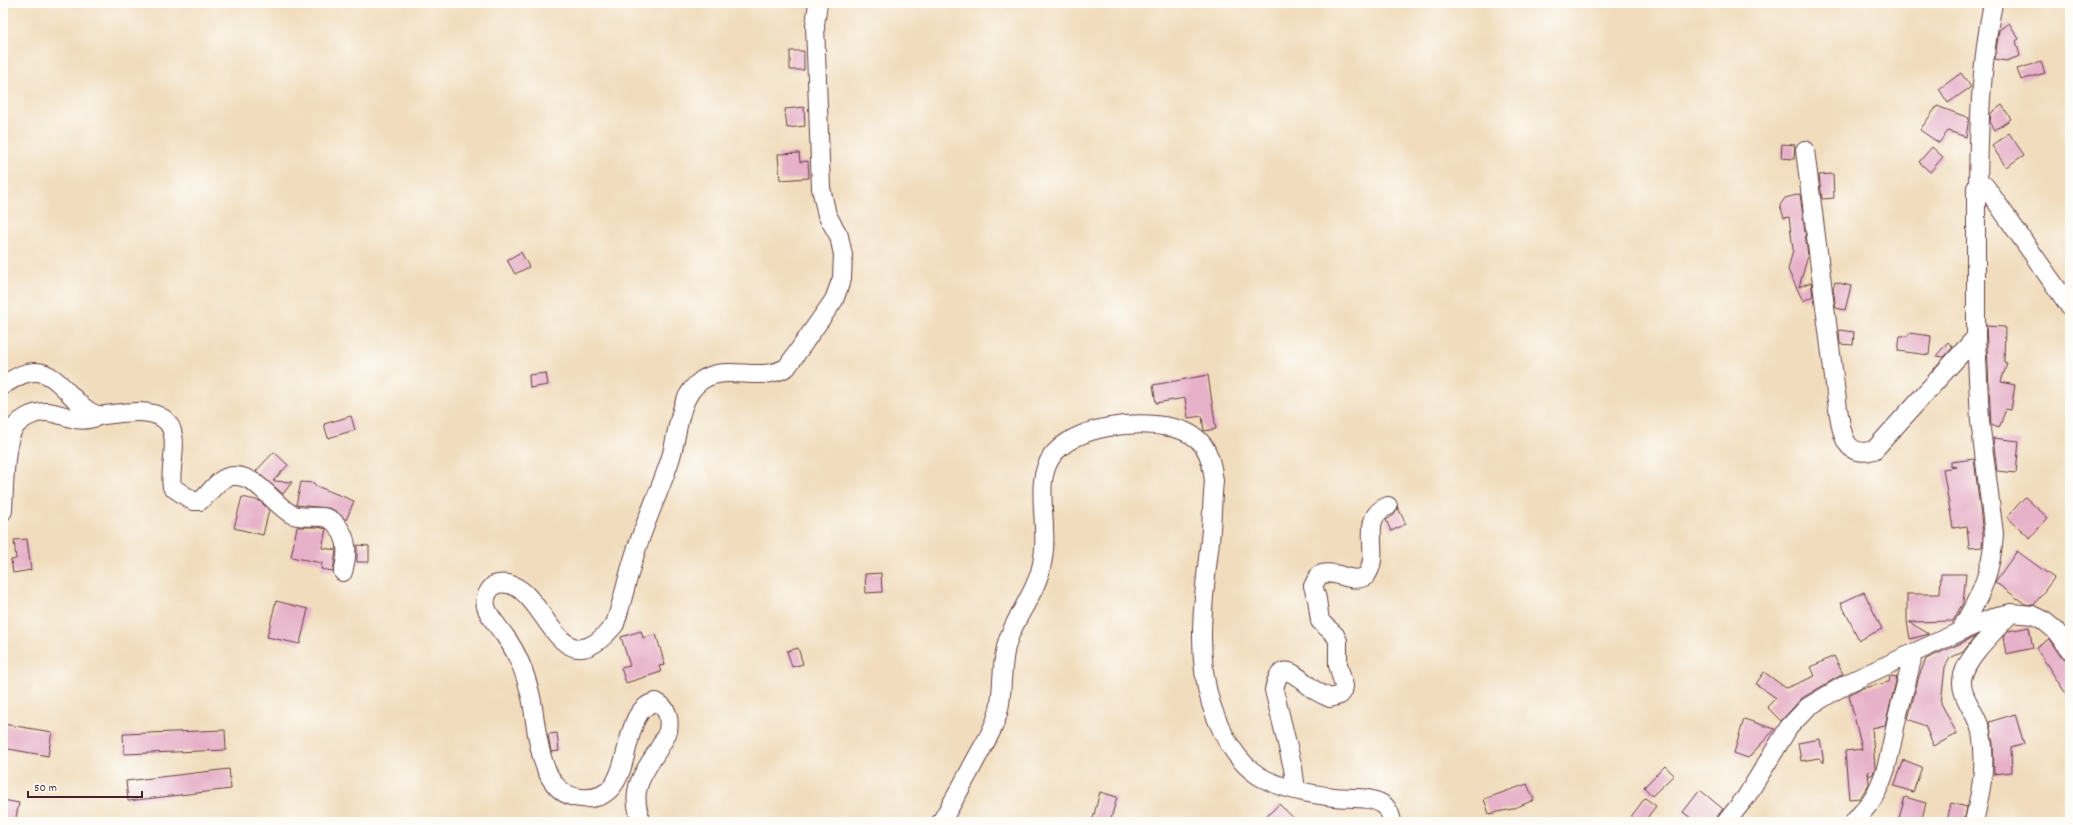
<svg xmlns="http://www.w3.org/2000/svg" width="2073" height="825" viewBox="0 0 2073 825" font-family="Dekko,sans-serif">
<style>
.building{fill:#e7b2c9}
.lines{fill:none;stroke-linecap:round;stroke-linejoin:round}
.minor-casing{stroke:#633c41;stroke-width:20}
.minor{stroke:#fff;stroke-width:18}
</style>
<rect width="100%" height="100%" fill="#fdfcf7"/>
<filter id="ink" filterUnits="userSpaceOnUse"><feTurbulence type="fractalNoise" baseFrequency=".025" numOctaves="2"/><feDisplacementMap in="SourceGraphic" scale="8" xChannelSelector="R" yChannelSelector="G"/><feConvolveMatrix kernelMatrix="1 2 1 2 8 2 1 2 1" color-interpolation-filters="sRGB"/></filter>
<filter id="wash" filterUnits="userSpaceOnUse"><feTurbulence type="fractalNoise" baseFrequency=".012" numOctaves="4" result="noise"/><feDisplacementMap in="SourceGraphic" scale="16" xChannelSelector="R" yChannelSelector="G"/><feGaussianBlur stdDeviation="0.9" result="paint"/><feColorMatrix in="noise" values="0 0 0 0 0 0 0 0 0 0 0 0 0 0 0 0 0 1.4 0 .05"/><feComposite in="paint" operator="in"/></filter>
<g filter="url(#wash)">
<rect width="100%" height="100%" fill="#f1ddbd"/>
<g id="blocks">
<path class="building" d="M 2009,23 L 2019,39 L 2016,41 L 2020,56 L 2006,61 L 1995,59 L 1999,30 Z
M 790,51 L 804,51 L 804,70 L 790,70 Z
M 2041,62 L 2045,73 L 2021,80 L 2017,69 Z
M 1961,73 L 1971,87 L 1948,103 L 1939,89 Z
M 2002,105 L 2011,119 L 1995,130 L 1990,122 L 1991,113 Z
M 1937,106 L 1969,118 L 1966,137 L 1948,131 L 1939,143 L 1920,130 Z
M 804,107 L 805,126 L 787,128 L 785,109 Z
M 2009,133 L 2024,155 L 2006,167 L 1992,146 Z
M 1782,144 L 1795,145 L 1794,159 L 1781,158 Z
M 1932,147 L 1943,157 L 1930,172 L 1919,162 Z
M 799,153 L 800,162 L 808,161 L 809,178 L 780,180 L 778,154 Z
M 1833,174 L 1834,198 L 1822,199 L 1819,175 Z
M 1800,194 L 1808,256 L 1799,287 L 1811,282 L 1813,296 L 1803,301 L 1788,270 L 1793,250 L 1789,217 L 1784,218 L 1780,205 L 1785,198 Z
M 521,252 L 529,267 L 515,274 L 507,260 Z
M 1835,282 L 1851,286 L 1845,310 L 1836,308 L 1833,289 Z
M 1986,326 L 2005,327 L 2004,362 L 2007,363 L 2001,382 L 2015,385 L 2011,410 L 2006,409 L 1999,428 L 1991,425 Z
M 1839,330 L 1854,332 L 1853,345 L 1840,344 Z
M 1909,333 L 1931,336 L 1929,355 L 1898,351 L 1900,336 L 1908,336 Z
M 1948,342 L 1953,347 L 1944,357 L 1936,356 Z
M 546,373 L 548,385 L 530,388 L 529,375 Z
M 1208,375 L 1216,429 L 1204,431 L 1202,416 L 1188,418 L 1185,398 L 1156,403 L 1153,385 Z
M 351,416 L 355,430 L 328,438 L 324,424 Z
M 1993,438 L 2019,441 L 2016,473 L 1997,471 Z
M 274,452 L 288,465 L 273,481 L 292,482 L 283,494 L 256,471 Z
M 1974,459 L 1983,534 L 1982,547 L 1969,548 L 1967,526 L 1953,528 L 1943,469 L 1956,467 L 1951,466 L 1951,462 Z
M 301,482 L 314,483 L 314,485 L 354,501 L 346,520 L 336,511 L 328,508 L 296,505 Z
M 242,497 L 260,501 L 269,510 L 263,535 L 234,528 Z
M 2025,497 L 2048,518 L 2030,538 L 2007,517 Z
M 1398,508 L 1406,524 L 1391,531 L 1386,520 L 1394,515 Z
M 297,527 L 318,527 L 326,529 L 322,548 L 336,550 L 333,571 L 321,569 L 322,563 L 291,557 Z
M 27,539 L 31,570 L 13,573 L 11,560 L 16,559 L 14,540 Z
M 357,545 L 369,546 L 369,562 L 357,562 Z
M 2017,551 L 2054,578 L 2034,605 L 2025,604 L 1995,582 Z
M 881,573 L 882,592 L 866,593 L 865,574 Z
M 1941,574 L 1966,574 L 1963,603 L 1953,621 L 1909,622 L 1929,634 L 1910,639 L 1907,621 L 1907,594 L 1940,594 Z
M 1864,592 L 1882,629 L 1859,640 L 1841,603 Z
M 276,601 L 308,609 L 300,644 L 267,637 Z
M 2029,627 L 2033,648 L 2006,654 L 2003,637 L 2009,631 Z
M 641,631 L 643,638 L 656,634 L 665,665 L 659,666 L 661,672 L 626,683 L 621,668 L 630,666 L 621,637 Z
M 1975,637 L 1963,652 L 1950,658 L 1945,667 L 1941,703 L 1957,734 L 1934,746 L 1925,726 L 1908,719 L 1919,676 L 1926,659 Z
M 2049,639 L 2061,657 L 2070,660 L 2070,700 L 2036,648 Z
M 798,648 L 803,664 L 792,667 L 787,651 Z
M 1834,656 L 1843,674 L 1802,698 L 1781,721 L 1767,707 L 1776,698 L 1756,684 L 1764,672 L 1786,688 L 1815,676 L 1811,667 Z
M 1890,676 L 1897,677 L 1885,725 L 1872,728 L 1875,768 L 1873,774 L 1869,776 L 1868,771 L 1869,784 L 1860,798 L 1849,799 L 1845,751 L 1862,749 L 1849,695 L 1859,689 L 1889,682 Z
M 2015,714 L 2024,744 L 2011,748 L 2012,772 L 1994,774 L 1993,743 L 1989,722 Z
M 1744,719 L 1775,729 L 1748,758 L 1734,753 Z
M 3,724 L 52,732 L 48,756 L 3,748 Z
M 225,730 L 226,750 L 124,754 L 123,734 Z
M 557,733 L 559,751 L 551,752 L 548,734 Z
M 1820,739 L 1824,763 L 1819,758 L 1801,761 L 1798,743 Z
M 1904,760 L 1922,767 L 1913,792 L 1894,786 Z
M 1665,766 L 1674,775 L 1652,796 L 1644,787 Z
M 229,769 L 231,789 L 128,801 L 126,781 Z
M 1527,784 L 1534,800 L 1512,809 L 1489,814 L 1484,799 Z
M 1700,790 L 1723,809 L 1713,822 L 1696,822 L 1683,812 Z
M 1100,792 L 1117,797 L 1110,822 L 1092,822 Z
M 1905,797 L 1926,803 L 1921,822 L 1898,822 Z
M 1645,798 L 1656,806 L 1644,822 L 1627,822 Z
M 3,800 L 19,803 L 15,822 L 3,822 Z
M 1951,803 L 1967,807 L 1964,822 L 1947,822 Z
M 1279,804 L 1298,822 L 1261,822 Z"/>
</g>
</g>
<g filter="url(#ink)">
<use href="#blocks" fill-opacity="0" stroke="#633c41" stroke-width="1"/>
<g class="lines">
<g class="minor-casing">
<path id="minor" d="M 1805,150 L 1838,409 C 1842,431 1843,459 1874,450 L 1976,337
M 1978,184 C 1979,124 1981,62 1993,3
M 3,385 C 14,379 24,371 37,372 C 60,373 76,410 98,415 C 103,416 109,414 113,414 C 128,412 151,409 164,419 C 183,434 168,468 172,487 L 193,501 L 200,501 C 211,493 218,477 233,476 C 256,474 272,503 291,514 C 304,521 323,511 335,523 C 349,538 348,554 343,572
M 3,511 C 4,490 4,453 11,434 C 16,420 34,411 48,412 C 69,415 77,425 99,416
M 1959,632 C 1979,600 1992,572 1994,534 L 1980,421 L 1976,337 L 1976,188 L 1978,184 L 1985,186 L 2070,307
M 1296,790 L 1293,768 L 1274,690 C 1280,656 1297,677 1313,689 C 1318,693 1324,695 1330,698 L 1340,695 L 1343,691 L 1344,686 L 1338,665 L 1338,641 L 1335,635 L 1320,621 L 1317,599 L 1313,586 L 1319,575 C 1336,568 1351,585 1366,576 C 1383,553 1357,518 1388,506
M 642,822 C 624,782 654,765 668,731 C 670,718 668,708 656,702 C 614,710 641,804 581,798 C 537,795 538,728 531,697 C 526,675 519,655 505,636 C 494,620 474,604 494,585 C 546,568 553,701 615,624 C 624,597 629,569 639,542 C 648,515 661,488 670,460 C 679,434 677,397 702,380 C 728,363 760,384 787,367 L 834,300 L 842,278 L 843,255 L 839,236 L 827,215 L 821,188 L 815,25 L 818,3
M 941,822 C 953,802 964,782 975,761 C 984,744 995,728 999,709 C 1004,686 1000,663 1008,640 C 1016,616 1033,597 1040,572 C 1044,558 1045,544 1044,530 C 1044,506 1037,477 1052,456 C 1077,424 1138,420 1174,428 C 1204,435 1211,453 1214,481 C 1212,501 1212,521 1210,541 C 1204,594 1195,652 1211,704 C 1220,730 1235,761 1259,776 C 1281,789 1309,794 1334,797 C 1349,799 1372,795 1385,806 C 1389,810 1391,816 1392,822
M 1726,822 L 1746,797 L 1789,727 L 1808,707 L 1848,683 L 1959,632 L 1997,616 L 2011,613 L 2033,615 L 2043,620 L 2055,630 L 2070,650
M 1854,822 C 1860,814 1868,807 1873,798 C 1889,772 1891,743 1898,714 C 1903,694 1909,675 1913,654
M 1974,822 C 1981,791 1987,763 1981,732 C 1978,713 1957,695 1963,675 C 1968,655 1997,629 2011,613"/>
</g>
<use href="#minor" class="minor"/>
</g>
</g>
<rect width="2073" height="825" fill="none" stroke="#fdfcf7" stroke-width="16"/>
<path d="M28 791v6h114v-6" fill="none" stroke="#4a1f2b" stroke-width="2"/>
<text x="34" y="791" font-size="12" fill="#4a1f2b" stroke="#fdfcf7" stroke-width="3" paint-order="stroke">50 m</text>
</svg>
